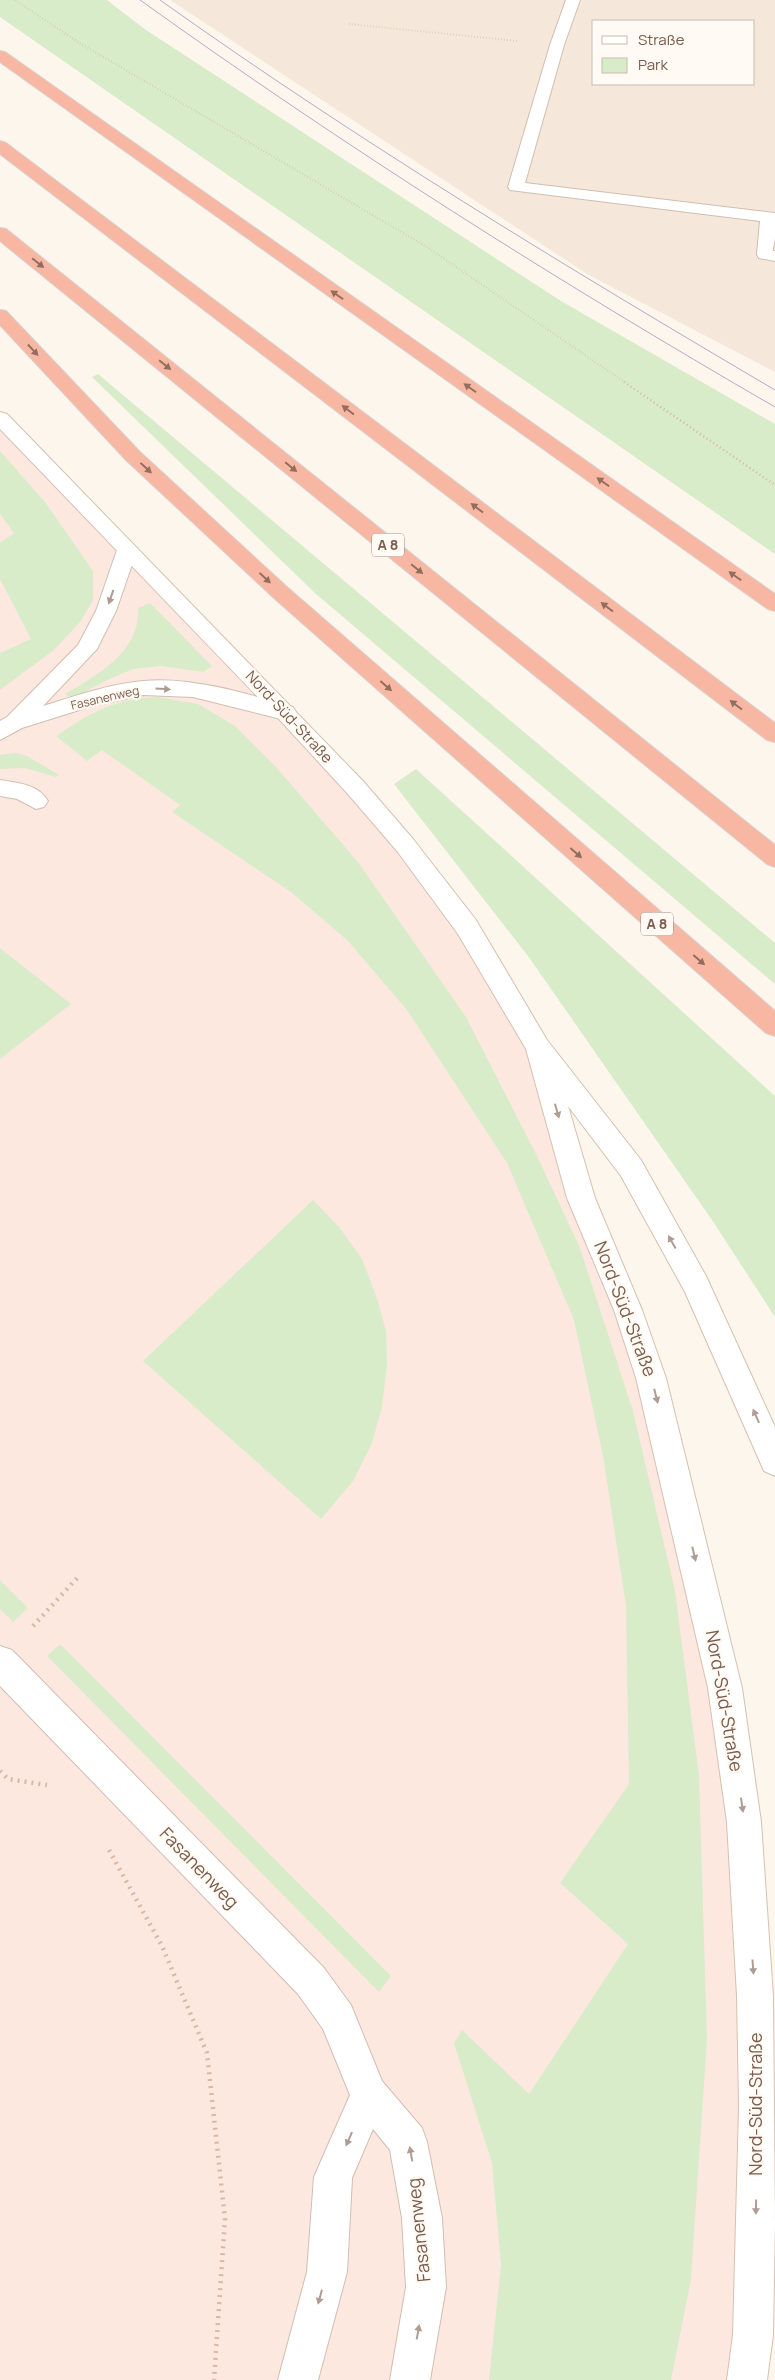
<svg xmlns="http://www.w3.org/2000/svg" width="775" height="2380" viewBox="0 0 775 2380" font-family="Manrope,sans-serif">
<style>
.residential{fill:#f5e8da;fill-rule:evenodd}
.commercial{fill:#fde8e0}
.green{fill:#d8ecc9}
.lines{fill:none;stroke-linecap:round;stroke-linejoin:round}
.service-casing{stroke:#d1beb0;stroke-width:2}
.minor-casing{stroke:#d1beb0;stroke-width:2}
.secondary-casing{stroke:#d6c0b0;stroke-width:2}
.motorway-casing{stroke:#dad1cd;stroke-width:2}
.path-far2{stroke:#d9b8a5;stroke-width:2;stroke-dasharray:0.5 2.5;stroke-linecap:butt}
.path-far1{stroke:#d9b8a5;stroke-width:2.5;stroke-dasharray:1 3;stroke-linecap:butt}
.path{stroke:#d9b8a5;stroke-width:4.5;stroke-dasharray:2 5;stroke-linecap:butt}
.service{fill:#fff;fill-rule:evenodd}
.minor{fill:#fff;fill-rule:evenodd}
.secondary{fill:#fff;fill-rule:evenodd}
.motorway{fill:#f7b7a3;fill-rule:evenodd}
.tram{stroke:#b9a8c9;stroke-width:1}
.oneway{fill:#936e5e}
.oneway2{fill:#af9d94}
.labels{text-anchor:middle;stroke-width:4.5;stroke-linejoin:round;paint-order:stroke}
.far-street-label{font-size:12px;fill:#7a5c4d;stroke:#fffaf3}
.shield{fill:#fffaf3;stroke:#a28b7f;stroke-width:1}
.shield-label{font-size:14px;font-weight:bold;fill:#7a5c4d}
.street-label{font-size:15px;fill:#7a5c4d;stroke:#fffaf3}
.near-street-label{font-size:18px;fill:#7a5c4d;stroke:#fffaf3}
</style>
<rect width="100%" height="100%" fill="#fdf6ec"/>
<path class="residential" d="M 170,0 L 775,0 L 775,372 L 587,274 ZM 594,21 L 754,21 L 754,84 L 594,84 Z"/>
<path class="commercial" d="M 0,418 L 355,787 L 538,1047 L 628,1310 L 744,1822 L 747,2380 L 0,2380 Z"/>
<path class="green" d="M 0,0 L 107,0 L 146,30 L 561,301 L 775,424 L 775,554 L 0,17 Z
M 98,374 L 775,943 L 775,984 L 316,594 L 92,377 Z
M 0,451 L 45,502 L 93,571 L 93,600 L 81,621 L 54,650 L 0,690 L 0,653 L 31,639 L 0,579 L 0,543 L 14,533 L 0,514 Z
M 150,603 L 212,666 L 203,672 L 161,666 L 133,669 L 105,681 L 72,699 L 65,694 C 97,675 141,651 138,608 Z
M 158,697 L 198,704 L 235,726 L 276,767 L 358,862 L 466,1017 L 539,1160 L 580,1248 L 633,1411 L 675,1591 L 699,1775 L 707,2039 L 691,2279 L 671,2380 L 489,2380 L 501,2265 L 492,2163 L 454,2043 L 462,2030 L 529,2094 L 628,1944 L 560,1883 L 629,1784 L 626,1606 L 603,1456 L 574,1320 L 507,1163 L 407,1010 L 348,941 L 291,892 L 172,812 L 180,805 L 102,750 L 87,761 L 56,736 C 92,712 113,699 158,697 Z
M 15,753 L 27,756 L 59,775 L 56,777 L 25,768 L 0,769 L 0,755 Z
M 416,769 L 775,1096 L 775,1317 L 712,1220 L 528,956 L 394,784 Z
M 0,948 L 71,1004 L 0,1059 Z
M 313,1200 L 339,1227 L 362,1259 L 377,1298 L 386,1331 L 387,1364 L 382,1407 L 372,1443 L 353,1481 L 321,1519 L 143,1361 Z
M 0,1580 L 28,1608 L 13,1622 L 0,1609 Z
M 60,1644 L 391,1976 L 379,1992 L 47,1656 Z"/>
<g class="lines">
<g class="service-casing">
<path id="service" d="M 566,0 L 580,0 L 564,45 L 525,183 L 775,213 L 775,239 L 771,258 L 759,258 L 757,254 L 760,221 L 510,190 L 508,187 L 550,45 Z
M 0,780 C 18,783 38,784 48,801 L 44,807 L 36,809 L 17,799 L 0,796 Z"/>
</g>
<g class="minor-casing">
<path id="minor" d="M 765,249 L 775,251 L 775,261 L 759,258 L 757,254 L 759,250 Z
M 127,544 L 134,545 L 137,550 L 116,611 L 97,649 L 43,706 C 75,696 109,684 143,681 C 190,676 248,694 293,707 L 296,712 L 293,717 L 285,720 L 193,697 L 143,695 L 92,706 L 22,728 L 0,740 L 0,721 L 7,717 L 78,645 L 96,611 L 117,550 L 120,545 Z
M 0,1646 L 12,1650 L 324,1968 L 351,2005 L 382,2081 L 422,2128 L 427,2142 L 442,2218 L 446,2287 L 430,2380 L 390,2380 L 406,2287 L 402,2218 L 390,2150 L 373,2129 L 352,2178 L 347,2272 L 318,2380 L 278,2380 L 307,2272 L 314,2177 L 350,2095 L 323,2029 L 298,1994 L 0,1686 Z"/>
</g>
<g class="secondary-casing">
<path id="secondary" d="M 0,412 L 7,414 L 363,781 L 413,839 L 476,920 L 547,1040 L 641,1160 L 706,1276 L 775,1427 L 775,1476 L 764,1471 L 685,1292 L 621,1176 L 568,1106 L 595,1198 L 642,1310 L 666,1378 L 742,1688 L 761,1822 L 773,1996 L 775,2223 L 773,2335 L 767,2380 L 727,2380 L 733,2335 L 739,2106 L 737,1996 L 727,1822 L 708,1688 L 636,1378 L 614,1310 L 567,1198 L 526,1049 L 458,934 L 397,851 L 347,793 L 277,717 L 0,429 Z"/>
</g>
<g class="motorway-casing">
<path id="motorway" d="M 0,51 L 5,52 L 775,594 L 775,611 L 768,609 L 0,62 Z
M 0,141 L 6,143 L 775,723 L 775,742 L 767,740 L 0,154 Z
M 0,228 L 6,229 L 775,845 L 775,867 L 767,864 L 0,241 Z
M 0,310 L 6,311 L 140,452 L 288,588 L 775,1011 L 775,1036 L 766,1033 L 274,598 L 126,460 L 0,325 Z"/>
</g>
<path class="path-far2" d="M 15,0 L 78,42 L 427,247 L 626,383
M 349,24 L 517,41"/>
<path class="path-far1" d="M 624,382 L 775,485"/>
<path class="path" d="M 33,1626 L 80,1575
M 0,1771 L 8,1779 L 47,1785
M 109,1850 L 162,1946 L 207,2053 L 225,2219 L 214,2380"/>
<use href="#service" class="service"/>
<use href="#minor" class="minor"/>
<use href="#secondary" class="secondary"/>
<use href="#motorway" class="motorway"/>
<path class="tram" d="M 140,0 C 345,147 557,281 775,407
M 160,0 C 358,141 566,267 775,390"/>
</g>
<defs><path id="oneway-solid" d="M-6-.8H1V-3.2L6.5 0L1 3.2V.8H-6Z" transform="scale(1.25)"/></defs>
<g class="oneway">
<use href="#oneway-solid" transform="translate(38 263) rotate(39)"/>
<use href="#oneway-solid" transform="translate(337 295) rotate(-145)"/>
<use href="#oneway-solid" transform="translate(33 350) rotate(47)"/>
<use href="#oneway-solid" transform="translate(165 365) rotate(39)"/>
<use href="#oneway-solid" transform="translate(470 388) rotate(-145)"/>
<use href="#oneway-solid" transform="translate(348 410) rotate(-143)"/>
<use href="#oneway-solid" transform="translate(291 467) rotate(39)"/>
<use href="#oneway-solid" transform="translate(146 468) rotate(43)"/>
<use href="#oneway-solid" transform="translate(603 482) rotate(-145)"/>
<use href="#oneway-solid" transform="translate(477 508) rotate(-143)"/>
<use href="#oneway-solid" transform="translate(417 569) rotate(39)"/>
<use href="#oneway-solid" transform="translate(735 576) rotate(-145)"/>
<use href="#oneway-solid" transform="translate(265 578) rotate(43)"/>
<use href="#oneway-solid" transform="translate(607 607) rotate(-143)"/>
<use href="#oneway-solid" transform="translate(386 686) rotate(41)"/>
<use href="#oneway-solid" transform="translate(736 705) rotate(-143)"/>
<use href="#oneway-solid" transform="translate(576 853) rotate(41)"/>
<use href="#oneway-solid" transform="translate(699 960) rotate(41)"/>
</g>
<g class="oneway2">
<use href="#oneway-solid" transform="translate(111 597) rotate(109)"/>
<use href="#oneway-solid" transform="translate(163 689) rotate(3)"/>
<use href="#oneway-solid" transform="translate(557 1111) rotate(74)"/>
<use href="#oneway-solid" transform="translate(672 1242) rotate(-119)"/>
<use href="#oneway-solid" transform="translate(656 1396) rotate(76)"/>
<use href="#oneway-solid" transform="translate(756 1416) rotate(-114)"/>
<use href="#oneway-solid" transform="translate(694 1554) rotate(77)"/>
<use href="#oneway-solid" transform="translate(742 1805) rotate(82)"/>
<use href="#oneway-solid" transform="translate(753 1967) rotate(86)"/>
<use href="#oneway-solid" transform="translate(349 2139) rotate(114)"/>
<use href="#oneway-solid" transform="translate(411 2154) rotate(-100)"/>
<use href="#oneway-solid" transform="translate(756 2207) rotate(91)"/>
<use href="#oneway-solid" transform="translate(320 2297) rotate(105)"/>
<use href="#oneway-solid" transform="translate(418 2332) rotate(-80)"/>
</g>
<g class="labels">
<g class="far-street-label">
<text transform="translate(105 698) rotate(-13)" y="4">Fasanenweg</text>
</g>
<g class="shield">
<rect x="372" y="533.5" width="32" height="23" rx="4"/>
<rect x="641" y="912.5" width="32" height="23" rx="4"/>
</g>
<g class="shield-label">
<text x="388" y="550">A 8</text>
<text x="657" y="929">A 8</text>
</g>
<g class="street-label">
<text transform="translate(289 717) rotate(47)" y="5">Nord-Süd-Straße</text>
</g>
<g class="near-street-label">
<text transform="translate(625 1309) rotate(69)" y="6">Nord-Süd-Straße</text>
<text transform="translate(724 1701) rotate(80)" y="6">Nord-Süd-Straße</text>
<text transform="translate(199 1868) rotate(46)" y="6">Fasanenweg</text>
<text transform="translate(756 2104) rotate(-90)" y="6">Nord-Süd-Straße</text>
<text transform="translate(419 2230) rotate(-96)" y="6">Fasanenweg</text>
</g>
</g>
<rect x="592" y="20" width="162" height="65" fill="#fffaf3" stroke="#cabbb1"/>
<rect x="602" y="36" width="25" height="8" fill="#ffffff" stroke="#cabbb1"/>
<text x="638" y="45" font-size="15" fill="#7a5c4d">Straße</text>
<rect x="602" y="58" width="25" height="15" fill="#d8ecc9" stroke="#cabbb1"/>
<text x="638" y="70" font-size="15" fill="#7a5c4d">Park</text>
</svg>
